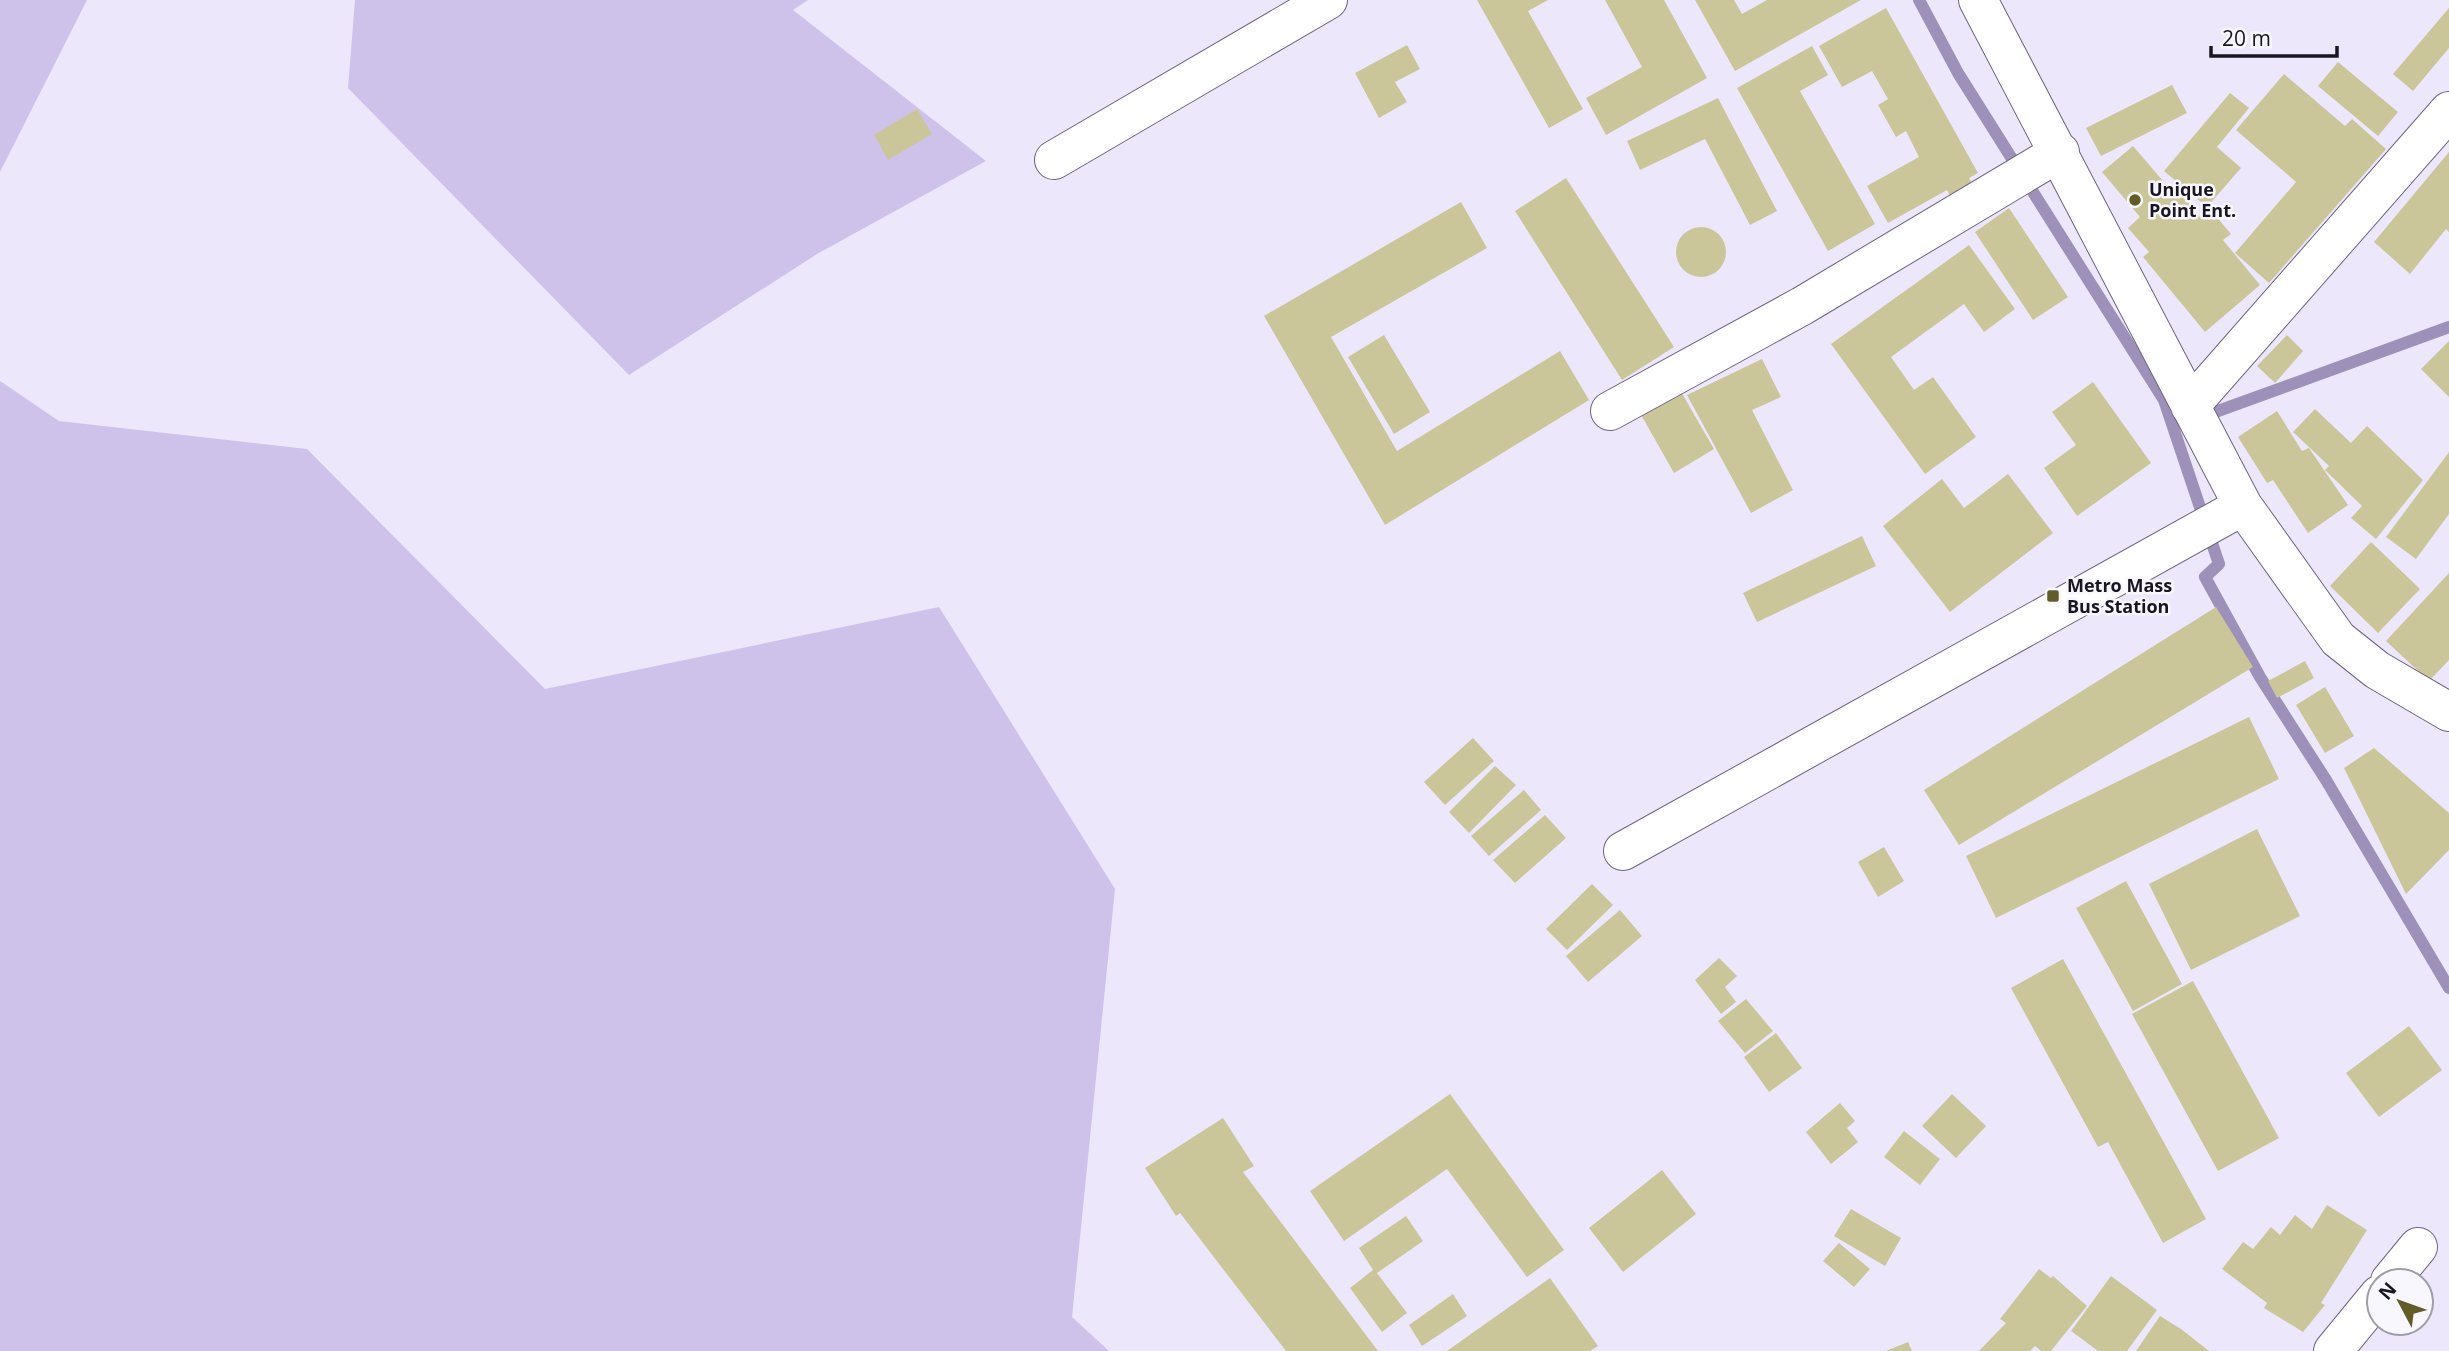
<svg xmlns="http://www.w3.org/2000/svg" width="2449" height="1351" viewBox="0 0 2449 1351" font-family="'Open Sans',sans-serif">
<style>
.green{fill:#cec2eb}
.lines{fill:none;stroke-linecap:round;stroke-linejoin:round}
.stream{stroke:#9d91b9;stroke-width:12}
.building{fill:#cac69a}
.minor-casing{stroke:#6d6481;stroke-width:40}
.minor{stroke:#fff;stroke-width:38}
.poi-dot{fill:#615c28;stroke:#f8f7fe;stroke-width:2.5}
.labels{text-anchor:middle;stroke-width:5;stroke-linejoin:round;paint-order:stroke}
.poi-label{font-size:18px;font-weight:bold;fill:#191621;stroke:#f8f7fe;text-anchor:start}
</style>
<rect width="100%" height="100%" fill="#ede7fb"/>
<path class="green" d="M 0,0 L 87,0 L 0,172 Z
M 355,0 L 808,0 L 793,10 L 986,161 L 817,254 L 629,375 L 348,88 Z
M 0,381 L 59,421 L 307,449 L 545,689 L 939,607 L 1115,889 L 1072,1317 L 1109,1351 L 0,1351 Z"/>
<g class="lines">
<path class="stream" d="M 1919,0 L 1958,73 L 2164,400 L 2219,564 L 2205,577 L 2260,677 L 2326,780 L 2449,988
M 2218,411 L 2449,327"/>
</g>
<path class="building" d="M 1477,0 L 1548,0 L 1528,11 L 1583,109 L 1549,128 Z
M 1605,0 L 1664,0 L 1707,78 L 1606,135 L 1586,98 L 1642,67 Z
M 1695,0 L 1734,0 L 1742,14 L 1767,0 L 1861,0 L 1735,71 Z
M 1886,8 L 1978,173 L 1969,178 L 1978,194 L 1956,207 L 1947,190 L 1888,223 L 1867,186 L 1919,157 L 1906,131 L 1896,137 L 1878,105 L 1888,99 L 1872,71 L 1842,87 L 1819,46 Z
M 2449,8 L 2449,48 L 2413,91 L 2393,74 Z
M 1407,45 L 1420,69 L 1395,82 L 1407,102 L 1379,118 L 1355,73 Z
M 1812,46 L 1828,75 L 1800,91 L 1875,224 L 1828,251 L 1737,88 Z
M 2338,62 L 2398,112 L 2378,136 L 2318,86 Z
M 2284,74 L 2345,126 L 2352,119 L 2386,149 L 2269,283 L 2235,253 L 2296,182 L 2236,130 Z
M 2172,85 L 2187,113 L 2101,156 L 2086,128 Z
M 2230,93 L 2249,108 L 2217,147 L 2241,168 L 2207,207 L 2164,171 Z
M 1718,98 L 1777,211 L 1750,225 L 1705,139 L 1640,170 L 1627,141 Z
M 917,109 L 932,134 L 888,160 L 874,135 Z
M 2133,146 L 2175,195 L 2179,192 L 2200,217 L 2209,208 L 2231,234 L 2223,240 L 2260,285 L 2205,332 L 2143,257 L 2149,252 L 2128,228 L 2140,217 L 2102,172 Z
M 2449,152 L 2449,232 L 2446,229 L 2410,274 L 2374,242 Z
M 1566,178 L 1674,347 L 1622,380 L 1515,211 Z
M 1461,202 L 1487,248 L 1331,337 L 1397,451 L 1560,351 L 1589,400 L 1385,525 L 1264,316 Z
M 2009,208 L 2068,297 L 2033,320 L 1975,232 Z
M1676 252a25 25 0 1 1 50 0a25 25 0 1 1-50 0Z
M 1969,245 L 2015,309 L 1984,332 L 1964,304 L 1891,357 L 1914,390 L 1933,377 L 1976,437 L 1925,474 L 1831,344 Z
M 1384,335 L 1430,412 L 1394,434 L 1348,357 Z
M 2287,335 L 2303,351 L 2275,383 L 2257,366 Z
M 2449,341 L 2449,397 L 2421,369 Z
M 1762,359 L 1781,397 L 1752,410 L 1793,490 L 1751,513 L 1687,395 Z
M 2093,382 L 2151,463 L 2077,516 L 2044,468 L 2076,445 L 2052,412 Z
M 1680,390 L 1714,449 L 1674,473 L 1640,413 Z
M 2315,409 L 2351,443 L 2367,426 L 2423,480 L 2376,539 L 2351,518 L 2362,506 L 2325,470 L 2329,466 L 2293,432 Z
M 2277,411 L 2302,451 L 2309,448 L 2348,505 L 2308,533 L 2273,480 L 2267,483 L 2238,437 Z
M 2449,452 L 2449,514 L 2416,559 L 2386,537 Z
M 2008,474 L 2053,533 L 1950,612 L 1883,526 L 1942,479 L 1964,508 Z
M 1862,536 L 1876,566 L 1757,622 L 1743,593 Z
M 2371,542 L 2420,589 L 2378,633 L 2330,586 Z
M 2449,573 L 2449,660 L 2429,681 L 2386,641 Z
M 2216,607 L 2253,667 L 1959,845 L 1924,790 Z
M 2305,661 L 2314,678 L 2277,698 L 2268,681 Z
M 2325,687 L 2354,736 L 2325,753 L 2296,705 Z
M 2249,717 L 2279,779 L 1996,918 L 1966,856 Z
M 1473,738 L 1494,761 L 1445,805 L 1424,782 Z
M 2374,748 L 2449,813 L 2449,850 L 2406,894 L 2344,768 Z
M 1495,766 L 1516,785 L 1469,833 L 1449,812 Z
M 1524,790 L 1541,810 L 1489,856 L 1471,836 Z
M 1545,815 L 1566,838 L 1515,883 L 1493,860 Z
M 2257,829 L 2300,916 L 2191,970 L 2149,884 Z
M 1884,847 L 1904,881 L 1878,897 L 1858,862 Z
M 2126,881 L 2182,984 L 2133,1011 L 2076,908 Z
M 1592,884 L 1613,905 L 1567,950 L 1546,929 Z
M 1620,910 L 1642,936 L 1588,982 L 1566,956 Z
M 1719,958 L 1737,976 L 1725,987 L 1736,1002 L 1721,1014 L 1695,980 Z
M 2063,959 L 2206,1219 L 2163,1243 L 2108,1142 L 2098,1147 L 2011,988 Z
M 2193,981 L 2279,1138 L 2218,1171 L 2132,1014 Z
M 1746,999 L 1773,1031 L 1745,1053 L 1718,1021 Z
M 2409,1026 L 2442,1070 L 2379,1117 L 2346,1073 Z
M 1776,1033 L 1802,1068 L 1769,1092 L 1744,1057 Z
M 1450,1094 L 1564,1250 L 1527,1277 L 1447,1169 L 1344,1241 L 1310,1191 Z
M 1952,1094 L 1986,1126 L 1956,1158 L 1922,1126 Z
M 1840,1103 L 1855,1121 L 1847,1128 L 1858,1142 L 1831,1164 L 1806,1132 Z
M 1223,1118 L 1254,1166 L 1243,1172 L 1378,1351 L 1286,1351 L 1180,1213 L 1176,1216 L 1145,1168 Z
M 1904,1131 L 1940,1159 L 1920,1185 L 1884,1157 Z
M 1662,1170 L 1696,1214 L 1623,1272 L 1589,1228 Z
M 2327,1205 L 2367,1230 L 2321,1303 L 2325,1305 L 2303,1332 L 2264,1308 L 2267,1303 L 2222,1269 L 2243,1242 L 2253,1249 L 2271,1227 L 2280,1235 L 2295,1215 L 2312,1229 Z
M 1851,1209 L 1901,1238 L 1885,1266 L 1834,1236 Z
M 1406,1216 L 1423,1241 L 1377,1273 L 1407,1313 L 1382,1332 L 1350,1288 L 1373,1270 L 1359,1248 Z
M 1839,1243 L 1870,1269 L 1854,1287 L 1823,1261 Z
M 2039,1269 L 2051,1278 L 2053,1276 L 2087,1306 L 2051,1351 L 2041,1351 L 2035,1346 L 2030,1351 L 1979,1351 L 2006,1323 L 2000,1319 Z
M 2111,1276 L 2157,1310 L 2127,1351 L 2098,1351 L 2071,1331 Z
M 1550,1278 L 1598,1346 L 1590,1351 L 1447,1351 Z
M 1453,1294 L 1467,1316 L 1422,1346 L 1409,1325 Z
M 2160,1316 L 2181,1329 L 2209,1351 L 2136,1351 Z
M 1908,1342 L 1912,1351 L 1886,1351 Z"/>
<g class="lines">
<g class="minor-casing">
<path id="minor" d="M 1978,0 L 2243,506 L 2338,639 L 2377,670 L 2449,712
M 1054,160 L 1328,0
M 2190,406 L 2449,111
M 1610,411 L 1802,306 L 2060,152
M 1623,851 L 2243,506
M 2390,1281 L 2418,1247
M 2333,1351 L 2379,1295"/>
</g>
<use href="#minor" class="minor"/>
</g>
<g class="poi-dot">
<circle cx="2135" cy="200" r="7"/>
<rect x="2046" y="589" width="14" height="14" rx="3.5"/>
</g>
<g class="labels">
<g class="poi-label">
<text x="2149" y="196">Unique<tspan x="2149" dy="21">Point Ent.</tspan></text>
<text x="2067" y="592">Metro Mass<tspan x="2067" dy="21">Bus Station</tspan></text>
</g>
</g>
<g transform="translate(2400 1302) rotate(311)"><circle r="33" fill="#f8f7fe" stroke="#9f9da6" stroke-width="2"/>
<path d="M0-5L12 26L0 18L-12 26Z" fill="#615c28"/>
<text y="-10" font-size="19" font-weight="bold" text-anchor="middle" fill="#191621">N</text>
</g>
<path d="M2211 46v10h126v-10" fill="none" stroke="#191621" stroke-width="3.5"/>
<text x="2222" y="46" font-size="21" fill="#191621" stroke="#f8f7fe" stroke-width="5" paint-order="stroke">20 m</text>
</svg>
